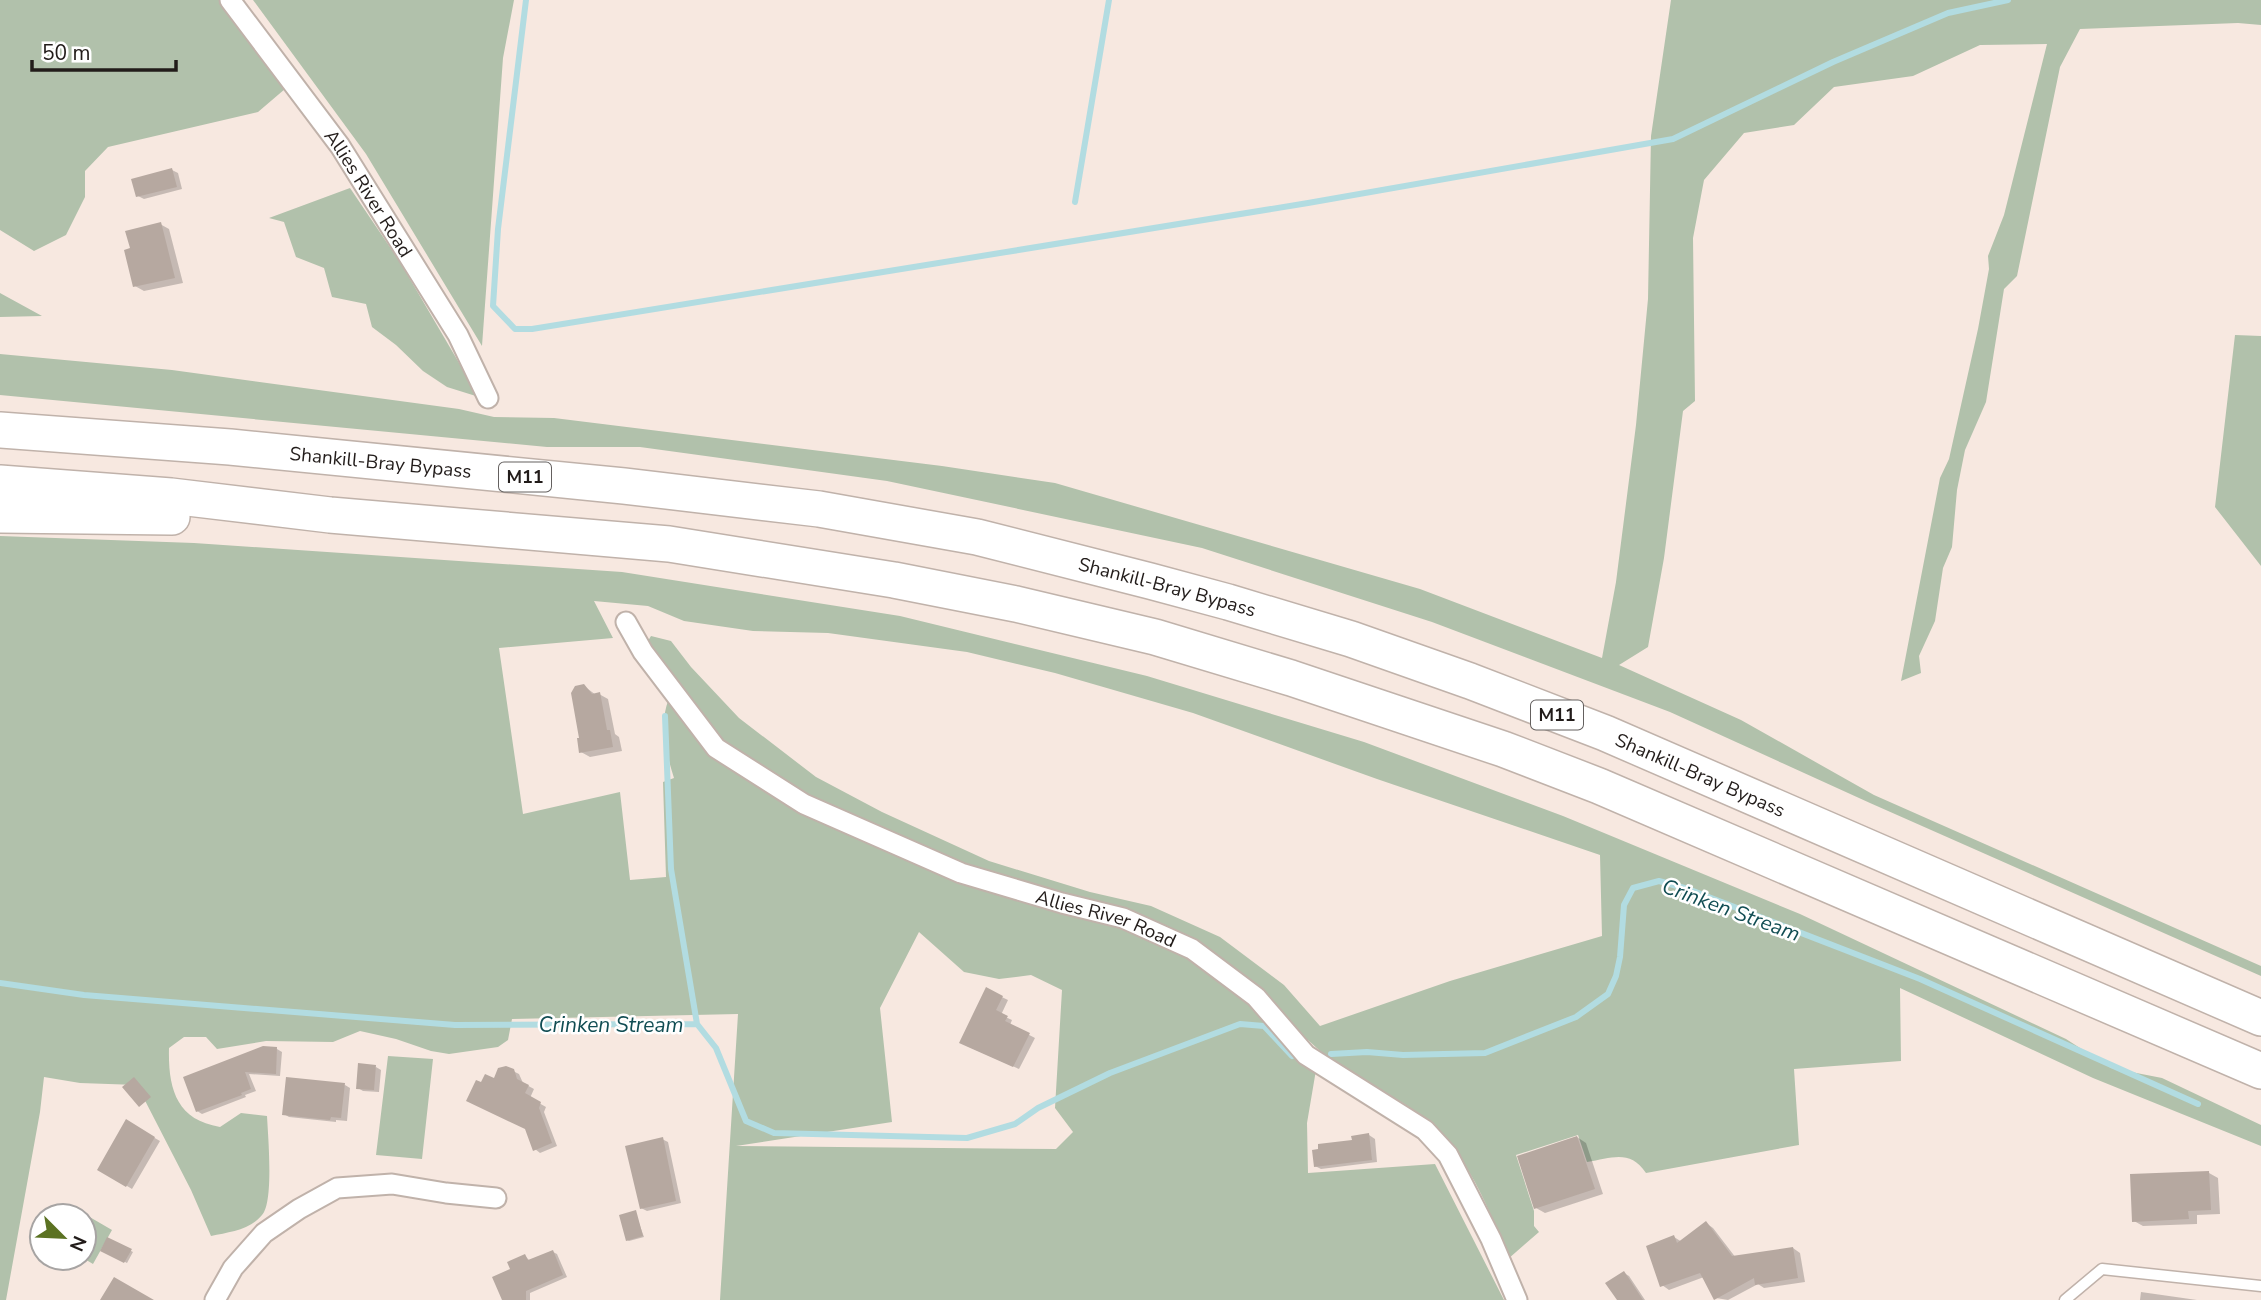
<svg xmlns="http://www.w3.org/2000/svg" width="2261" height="1300" viewBox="0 0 2261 1300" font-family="'Nunito Sans',sans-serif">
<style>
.green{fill:#b1c1ab;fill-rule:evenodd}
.shadow{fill:#0003}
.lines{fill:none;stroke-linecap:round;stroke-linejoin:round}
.stream{stroke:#b2dce1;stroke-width:6}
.building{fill:#b6a8a0}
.lane-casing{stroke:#c0b2aa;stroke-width:13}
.street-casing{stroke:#c0b2aa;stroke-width:23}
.highway-casing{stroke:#c0b2aa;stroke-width:38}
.lane{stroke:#fff;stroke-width:10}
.street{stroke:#fff;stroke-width:19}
.highway{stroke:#fff;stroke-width:35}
.labels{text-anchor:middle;stroke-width:5;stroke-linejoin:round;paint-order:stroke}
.shield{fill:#fff;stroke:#64605f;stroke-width:2}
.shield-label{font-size:18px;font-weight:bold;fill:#221c1a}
.street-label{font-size:19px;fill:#221c1a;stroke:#fff}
.water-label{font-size:21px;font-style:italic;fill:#114d53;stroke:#fff}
</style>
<rect width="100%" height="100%" fill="#f7e8e0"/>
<path class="green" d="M 0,0 L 230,0 L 292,83 L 258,112 L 108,147 L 85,171 L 85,197 L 66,235 L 34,251 L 0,230 Z
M 253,0 L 514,0 L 503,58 L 482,346 L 366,154 Z
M 1671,0 L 2261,0 L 2261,25 L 2238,23 L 2080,29 L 2060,67 L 2017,276 L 2004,289 L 1986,402 L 1965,450 L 1957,490 L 1952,547 L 1943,568 L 1935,621 L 1919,656 L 1921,673 L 1901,681 L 1940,478 L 1949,459 L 1978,329 L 1989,269 L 1988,256 L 2004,215 L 2047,44 L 1980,45 L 1913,76 L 1834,87 L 1794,125 L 1744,133 L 1704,180 L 1693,238 L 1695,401 L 1683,411 L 1664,558 L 1648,647 L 1619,665 L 1741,720 L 1874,795 L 2261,966 L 2261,976 L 1870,803 L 1670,712 L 1432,622 L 1202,548 L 887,481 L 640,447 L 547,447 L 0,395 L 0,354 L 172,370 L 459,409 L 494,417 L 554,418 L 942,466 L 1055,483 L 1420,589 L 1602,658 L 1616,582 L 1636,425 L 1648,299 L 1651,136 Z
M 350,188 L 400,262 L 479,397 L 447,387 L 423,371 L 396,345 L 372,327 L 366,304 L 332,297 L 324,268 L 296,257 L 284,222 L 269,218 Z
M 0,292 L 0,293 L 42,316 L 0,317 Z
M 2235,335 L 2261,336 L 2261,566 L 2215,507 Z
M 0,536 L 194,543 L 622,572 L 900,616 L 1147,676 L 1364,742 L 1563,816 L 1800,914 L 2066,1039 L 2111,1068 L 2162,1078 L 2261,1125 L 2261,1146 L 2093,1078 L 1900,988 L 1901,1061 L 1794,1069 L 1799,1145 L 1646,1173 C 1630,1149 1612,1158 1587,1162 L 1578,1135 L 1516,1155 L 1534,1211 L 1534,1226 L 1539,1232 L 1508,1259 C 1486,1199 1462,1141 1406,1105 C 1399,1100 1390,1097 1382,1093 C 1356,1078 1330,1061 1308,1040 L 1291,1043 L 1316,1070 L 1307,1123 L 1308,1173 L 1435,1164 L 1504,1300 L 720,1300 L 738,1014 L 512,1019 L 508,1040 L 498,1047 L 449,1054 L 431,1051 L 396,1039 L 360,1031 L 333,1042 L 266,1041 L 217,1049 L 206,1037 L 184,1037 L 169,1048 C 168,1088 176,1120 220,1127 L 241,1113 L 267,1116 C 268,1136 274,1202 262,1215 C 250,1230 229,1232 211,1236 L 191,1190 L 137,1085 L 80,1083 L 44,1077 L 40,1112 L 6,1300 L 0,1300 ZM 594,601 L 648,606 L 684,621 L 753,631 L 828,633 L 967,652 L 1055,673 L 1193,713 L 1377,779 L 1600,855 L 1602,936 L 1450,981 L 1320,1026 L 1284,985 L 1220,937 L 1151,906 L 1090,892 L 989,861 L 882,812 L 816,777 L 739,718 L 691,667 L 671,641 L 651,636 L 645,646 L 675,686 C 657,716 664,746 674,778 L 663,782 L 666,877 L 630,880 L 620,792 L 523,814 L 499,648 L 613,638 ZM 919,932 L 964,972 L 999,979 L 1031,975 L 1062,990 L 1055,1108 L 1073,1132 L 1056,1149 L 736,1146 L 892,1122 L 880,1008 Z
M 388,1056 L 433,1059 L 422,1159 L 376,1155 Z
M 69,1205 L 112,1230 L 93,1264 L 83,1258 L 84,1216 L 63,1216 Z"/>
<path class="shadow" d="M 172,170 L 178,173 L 182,189 L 144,199 L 138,196 Z
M 160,224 L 169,229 L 183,283 L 144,291 L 135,286 L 132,249 Z
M 584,686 L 596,695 L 599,694 L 608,699 L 615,734 L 619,737 L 622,751 L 590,757 L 581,752 Z
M 987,990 L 1008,1000 L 1001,1015 L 1012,1020 L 1010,1025 L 1035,1038 L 1019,1069 L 967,1046 Z
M 277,1049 L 282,1052 L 280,1076 L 249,1074 L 256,1091 L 245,1095 L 246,1097 L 202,1114 L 197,1111 L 185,1078 Z
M 376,1067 L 381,1070 L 379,1092 L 363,1091 L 358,1088 Z
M 513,1071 L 519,1074 L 523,1083 L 534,1089 L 530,1098 L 546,1107 L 544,1112 L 557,1146 L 540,1153 L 535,1149 L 526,1129 L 482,1084 Z
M 345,1085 L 350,1088 L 347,1121 L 336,1120 L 336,1122 L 289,1117 L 284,1114 Z
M 127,1122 L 160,1141 L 132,1189 L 99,1169 Z
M 1369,1135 L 1375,1139 L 1377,1162 L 1321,1169 L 1315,1166 L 1320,1151 Z
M 1577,1137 L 1586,1143 L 1603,1194 L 1545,1213 L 1536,1208 Z
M 662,1139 L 668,1142 L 681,1203 L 647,1211 L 641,1208 Z
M 2209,1173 L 2218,1178 L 2220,1214 L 2197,1215 L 2197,1224 L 2143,1226 L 2134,1221 Z
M 635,1212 L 644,1237 L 629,1241 L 627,1240 Z
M 1706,1223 L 1713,1228 L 1736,1258 L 1793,1248 L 1800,1253 L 1805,1282 L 1764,1288 L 1758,1284 L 1728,1300 L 1716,1298 L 1704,1277 L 1669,1290 L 1662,1285 L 1674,1237 L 1682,1242 Z
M 108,1239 L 133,1252 L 127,1263 L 102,1250 Z
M 553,1252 L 557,1254 L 567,1277 L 530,1293 L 530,1300 L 504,1300 L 513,1270 L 525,1256 L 530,1261 Z
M 1624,1273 L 1629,1276 L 1645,1300 L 1619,1300 Z
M 2141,1292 L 2197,1300 L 2140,1300 Z"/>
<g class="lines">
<path class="stream" d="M 526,0 L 498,229 L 493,306 L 515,329 L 532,329 L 1308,203 L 1673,139 L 1833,62 L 1948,13 L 2008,0
M 1075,202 L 1109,0
M 665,716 L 671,869 L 697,1024
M 0,983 L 84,995 L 455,1025 L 697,1024 L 716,1048 L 746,1121 L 774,1133 L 967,1138 L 1015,1124 L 1038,1108 L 1110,1073 L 1240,1024 L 1264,1026 L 1292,1056
M 1331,1054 L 1367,1052 L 1403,1055 L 1485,1053 L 1576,1017 L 1608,994 L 1616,976 L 1620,957 L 1624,905 L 1633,888 L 1659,881 L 1688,889 L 1920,979 L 2198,1104"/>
</g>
<path class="building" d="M 172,168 L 177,187 L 136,197 L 131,179 Z
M 161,222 L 175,278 L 133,287 L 124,250 L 130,248 L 125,231 Z
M 584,684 L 592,694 L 600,692 L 607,730 L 610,730 L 613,747 L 579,753 L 577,738 L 579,738 L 571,693 L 575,686 Z
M 986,987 L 1003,996 L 996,1010 L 1008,1016 L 1005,1021 L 1030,1033 L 1013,1067 L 959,1043 Z
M 263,1046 L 277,1047 L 276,1074 L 245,1072 L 251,1089 L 241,1093 L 242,1095 L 196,1112 L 183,1077 Z
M 358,1063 L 376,1065 L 374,1090 L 356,1089 Z
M 506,1066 L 514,1069 L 517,1079 L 529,1085 L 525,1093 L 541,1102 L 539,1108 L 552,1143 L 533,1151 L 525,1129 L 466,1101 L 476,1080 L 481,1082 L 485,1074 L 494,1078 L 498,1068 Z
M 134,1077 L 151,1097 L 139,1107 L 122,1087 Z
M 286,1077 L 345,1083 L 341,1118 L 331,1117 L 330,1120 L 282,1115 Z
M 126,1119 L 155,1137 L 126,1187 L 97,1170 Z
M 1369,1133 L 1372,1160 L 1314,1167 L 1312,1150 L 1318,1149 L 1318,1144 L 1352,1140 L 1351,1136 Z
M 1577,1136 L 1595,1189 L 1534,1209 L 1517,1156 Z
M 663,1137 L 676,1201 L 640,1209 L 625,1146 Z
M 2209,1171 L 2211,1210 L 2188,1211 L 2189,1219 L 2132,1222 L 2130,1174 Z
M 636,1210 L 643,1236 L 626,1241 L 619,1215 Z
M 1706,1221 L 1732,1256 L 1793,1247 L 1798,1278 L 1755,1285 L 1754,1278 L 1714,1300 L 1700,1273 L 1660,1287 L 1646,1246 L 1674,1235 L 1677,1243 Z
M 107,1237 L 132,1249 L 124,1263 L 100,1251 Z
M 553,1250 L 563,1275 L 526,1291 L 526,1300 L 502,1300 L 492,1277 L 510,1269 L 507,1262 L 525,1254 L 528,1260 Z
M 1624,1271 L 1643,1300 L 1617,1300 L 1605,1283 Z
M 114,1277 L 154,1300 L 100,1300 Z"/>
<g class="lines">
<g class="lane-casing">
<path id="lane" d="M 2065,1300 L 2102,1269 L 2261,1286"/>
</g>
<g class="street-casing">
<g id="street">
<path id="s1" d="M 230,0 L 340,146 L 458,335 L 488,398"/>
<path id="s2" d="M 626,622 L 643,652 L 716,748 L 804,804 L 961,873 L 1062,903 L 1123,918 L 1192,949 L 1256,997 L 1306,1055 L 1425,1130 L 1448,1155 L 1491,1239 L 1517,1300"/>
<path d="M 215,1300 L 233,1268 L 264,1233 L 299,1209 L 337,1188 L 392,1184 L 446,1193 L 496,1198"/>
</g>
</g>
<g class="highway-casing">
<g id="highway">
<path id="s3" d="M 0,430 L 230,447 L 624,486 L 819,509 L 977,537 L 1150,581 L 1228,602 L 1351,639 L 1470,681 L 1605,733 L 2261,1018"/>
<path d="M 0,483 L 171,496 L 330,515 L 669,544 L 894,580 L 1016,604 L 1155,637 L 1291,678 L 1503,749 L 1599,786 L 2261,1071"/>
<path d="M 0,515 L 172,517"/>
</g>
</g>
<use href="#lane" class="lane"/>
<use href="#street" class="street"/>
<use href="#highway" class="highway"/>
</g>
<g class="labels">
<g class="shield">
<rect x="499" y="462.5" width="52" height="29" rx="5"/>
<rect x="1531" y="700.5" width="52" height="29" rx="5"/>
</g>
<g class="shield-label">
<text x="525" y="483">M11</text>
<text x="1557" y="721">M11</text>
</g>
<g class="street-label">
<text dy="7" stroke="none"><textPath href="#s1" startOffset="238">Allies River Road</textPath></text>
<text dy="7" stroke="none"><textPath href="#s3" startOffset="382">Shankill-Bray Bypass</textPath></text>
<text dy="7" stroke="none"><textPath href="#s3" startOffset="1180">Shankill-Bray Bypass</textPath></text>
<text dy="7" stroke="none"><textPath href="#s3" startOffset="1746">Shankill-Bray Bypass</textPath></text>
<text dy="7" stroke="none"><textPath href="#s2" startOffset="583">Allies River Road</textPath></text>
</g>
<g class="water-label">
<text transform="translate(1731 910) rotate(20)" y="7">Crinken Stream</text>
<text x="611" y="1032">Crinken Stream</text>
</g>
</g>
<g transform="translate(63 1237) rotate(114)"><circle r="33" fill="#ffffff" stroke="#a7a4a3" stroke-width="2"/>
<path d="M0-5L12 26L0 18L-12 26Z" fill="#5b7222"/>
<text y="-10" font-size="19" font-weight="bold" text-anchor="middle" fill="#221c1a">N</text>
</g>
<path d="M32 60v10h144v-10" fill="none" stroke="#221c1a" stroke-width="3.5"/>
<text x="42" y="60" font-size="21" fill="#221c1a" stroke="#ffffff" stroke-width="5" paint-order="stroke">50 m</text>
</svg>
